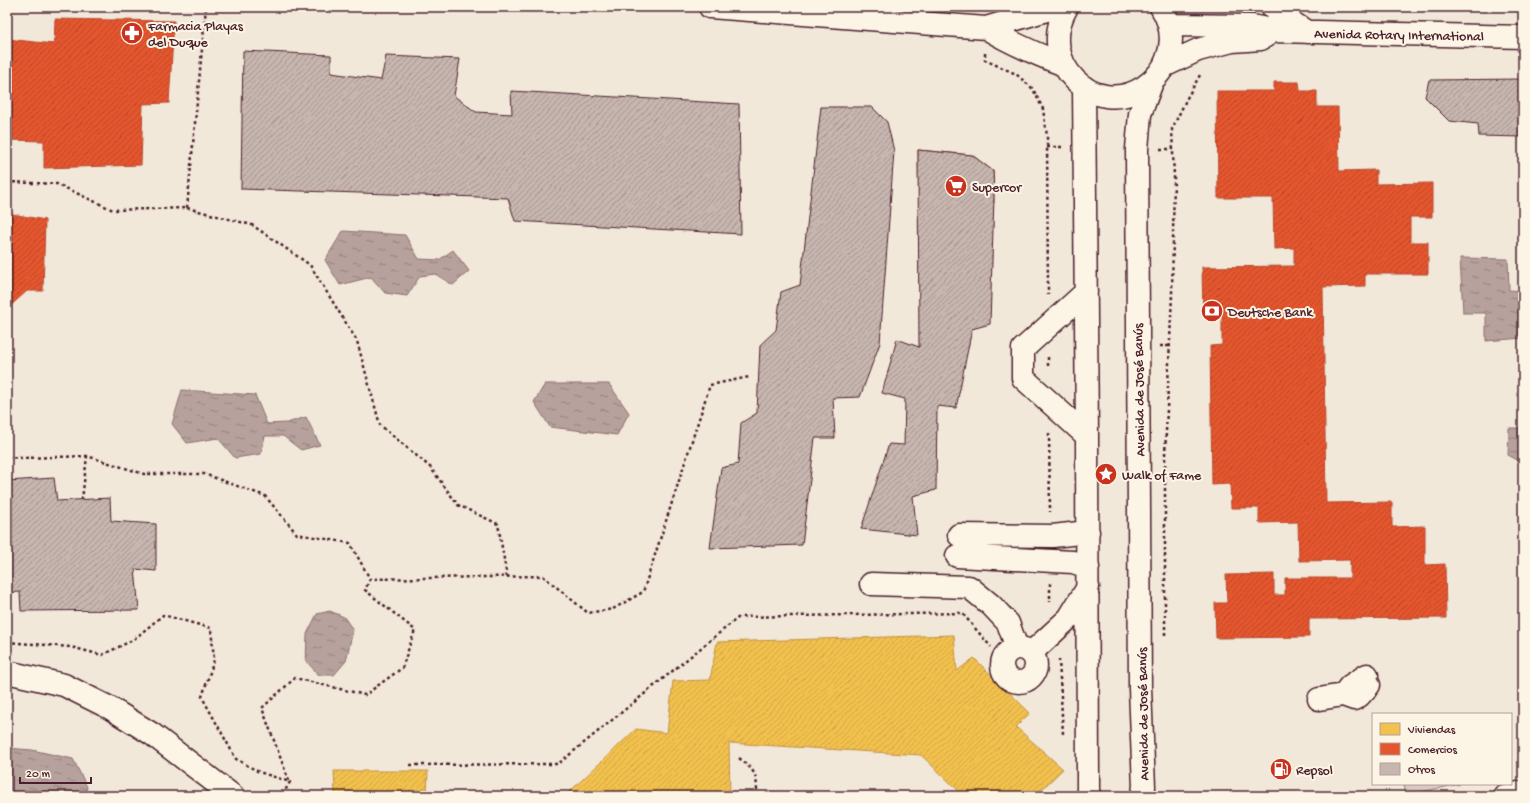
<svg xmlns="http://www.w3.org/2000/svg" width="1530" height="803" viewBox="0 0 1530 803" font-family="'Gochi Hand',sans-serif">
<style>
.park{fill:#d8cac0;stroke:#917476}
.water{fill:url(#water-ripples);stroke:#8b6d6f}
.homes{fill:url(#homes-hatch);stroke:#c09044}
.shops{fill:url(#shops-hatch);stroke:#b6462d}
.building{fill:url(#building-hatch);stroke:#4a1f2b}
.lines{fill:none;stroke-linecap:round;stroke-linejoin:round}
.minor-casing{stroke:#4a1f2b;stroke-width:25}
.path{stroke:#4a1f2b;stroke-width:2.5;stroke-dasharray:3 3;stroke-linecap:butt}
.minor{stroke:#fcf5e5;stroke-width:22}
.labels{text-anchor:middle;stroke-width:4;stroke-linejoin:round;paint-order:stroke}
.poi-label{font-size:14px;fill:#4a1f2b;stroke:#fcf5e5;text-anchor:start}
.street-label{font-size:14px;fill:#4a1f2b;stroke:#fcf5e5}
</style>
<defs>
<pattern id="water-ripples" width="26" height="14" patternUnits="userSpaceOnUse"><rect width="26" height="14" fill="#b6a19c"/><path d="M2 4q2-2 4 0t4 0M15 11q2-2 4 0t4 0" fill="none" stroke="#96837f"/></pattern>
<pattern id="homes-hatch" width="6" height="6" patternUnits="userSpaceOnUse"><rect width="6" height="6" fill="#f2c14e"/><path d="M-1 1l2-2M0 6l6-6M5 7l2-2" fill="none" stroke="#d1a544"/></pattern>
<pattern id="shops-hatch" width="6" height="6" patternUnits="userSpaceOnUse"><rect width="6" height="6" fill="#e4572e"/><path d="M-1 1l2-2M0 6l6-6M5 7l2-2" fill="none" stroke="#bb4727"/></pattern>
<pattern id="building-hatch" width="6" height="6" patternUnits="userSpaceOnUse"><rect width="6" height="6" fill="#c7b6af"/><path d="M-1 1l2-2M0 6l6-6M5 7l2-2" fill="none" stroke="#a4938f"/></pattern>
</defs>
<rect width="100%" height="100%" fill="#f1e8da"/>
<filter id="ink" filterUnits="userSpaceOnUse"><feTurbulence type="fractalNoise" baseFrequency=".025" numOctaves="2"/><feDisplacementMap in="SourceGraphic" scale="8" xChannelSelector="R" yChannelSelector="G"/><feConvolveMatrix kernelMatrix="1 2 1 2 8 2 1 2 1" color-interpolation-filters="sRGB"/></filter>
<g filter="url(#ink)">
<path class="park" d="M 1404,784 L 1460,784 L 1406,795 Z"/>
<path class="water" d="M 343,231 L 405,235 L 419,259 L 439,260 L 453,250 L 469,271 L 453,285 L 435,274 L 420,276 L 407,296 L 385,293 L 371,277 L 340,285 L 325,260 Z
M 1460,258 L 1508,259 L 1509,290 L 1523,291 L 1523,338 L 1486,341 L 1486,313 L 1463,313 Z
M 545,384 L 609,384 L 629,413 L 617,435 L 550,427 L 534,402 Z
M 182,390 L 255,395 L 267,424 L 287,423 L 306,417 L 320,445 L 301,450 L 283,436 L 265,436 L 261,454 L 235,458 L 218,438 L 187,443 L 172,424 Z
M 1509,428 L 1523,428 L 1523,463 L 1508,455 Z
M 330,611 L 344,617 L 353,630 L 346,661 L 334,675 L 319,675 L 306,661 L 307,634 L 317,614 Z
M 7,748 L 32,750 L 73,759 L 87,787 L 85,796 L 7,796 Z"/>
<path class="homes" d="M 954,635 L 957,671 L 974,658 L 1030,713 L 1016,727 L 1063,769 L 1035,796 L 964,796 L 921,755 L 729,743 L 730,796 L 565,796 L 636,729 L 667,733 L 673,681 L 710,680 L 717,642 Z
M 334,771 L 428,771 L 427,796 L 335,796 Z"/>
<path class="shops" d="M 55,19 L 174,21 L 169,103 L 143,104 L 141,165 L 44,168 L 44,141 L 7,140 L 7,39 L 54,44 Z
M 1274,82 L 1299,82 L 1300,91 L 1317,91 L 1317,107 L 1338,107 L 1339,171 L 1376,170 L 1376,184 L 1432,183 L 1432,217 L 1410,217 L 1410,242 L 1428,242 L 1428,274 L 1365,274 L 1365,286 L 1323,287 L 1326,503 L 1392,502 L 1392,527 L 1425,526 L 1425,565 L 1445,564 L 1446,618 L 1309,619 L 1309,637 L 1216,638 L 1215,603 L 1227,603 L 1226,575 L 1274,574 L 1274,595 L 1285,595 L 1285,578 L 1350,578 L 1350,560 L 1299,561 L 1298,522 L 1259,523 L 1259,508 L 1231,508 L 1230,484 L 1212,485 L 1210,346 L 1222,345 L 1222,316 L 1203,316 L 1202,267 L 1294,266 L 1294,248 L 1274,249 L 1273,198 L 1218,198 L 1217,91 L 1274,91 Z
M 918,150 L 972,155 L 993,171 L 994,203 L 919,201 Z
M 7,213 L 45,220 L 43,291 L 27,291 L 8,308 L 7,316 Z"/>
<path class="building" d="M 243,51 L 331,55 L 331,73 L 381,80 L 386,56 L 460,59 L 454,96 L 476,112 L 512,114 L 511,91 L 739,104 L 741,234 L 515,221 L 508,198 L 241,189 Z
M 1523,79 L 1523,137 L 1479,136 L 1478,124 L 1449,121 L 1425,97 L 1429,80 Z
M 821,107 L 872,107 L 887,122 L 894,151 L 880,343 L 860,397 L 833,398 L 835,438 L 815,438 L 802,545 L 710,548 L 721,468 L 738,464 L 741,423 L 757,413 L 760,345 L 776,330 L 781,292 L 800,285 Z
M 918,150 L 972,155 L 993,171 L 994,197 L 990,324 L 972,329 L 956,408 L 937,406 L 936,490 L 913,496 L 917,535 L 861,529 L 889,444 L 904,445 L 905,399 L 882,393 L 897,339 L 919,347 Z
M 54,478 L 57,501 L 110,498 L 111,521 L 156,524 L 156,571 L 135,569 L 139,610 L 21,611 L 20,592 L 7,593 L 7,481 Z"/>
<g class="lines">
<g class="minor-casing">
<path id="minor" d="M 710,7 L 986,28 L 1057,7
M 1067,7 C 1035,61 1094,120 1144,87 C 1154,80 1163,71 1167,59 C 1174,41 1171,23 1161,7
M 1272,7 L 1279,14 L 1307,32
M 1169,25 L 1252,26 L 1276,31 L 1523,37
M 986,28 C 1011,43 1036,54 1062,64
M 1164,66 L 1198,50 L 1232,41 L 1261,39 L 1269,34
M 1084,87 L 1087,436 L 1088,789 L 1089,796
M 1086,292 L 1023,349 L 1023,378 L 1087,436
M 959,535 L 1053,536 L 1088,532
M 957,556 L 1073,562 L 1088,567
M 871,584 L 969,587 L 991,605 L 1008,623 L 1017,648
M1002 665a17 17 0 1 1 34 0a17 17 0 1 1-34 0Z
M 1031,653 L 1069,618 L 1088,587
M 7,672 L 64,685 L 110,708 L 152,734 L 233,796
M 1367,675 L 1350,686 L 1343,695 L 1354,699 L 1359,696 L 1369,685
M 1319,699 L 1343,695
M 1142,796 L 1144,787 L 1140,688 L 1137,149 L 1140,114 L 1152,82
M 1504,796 L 1523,792"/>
</g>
<path class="path" d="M 985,53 L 985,60 L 1016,74 L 1033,89 L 1043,109 L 1047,136 L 1048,294
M 1047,147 L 1063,147
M 1160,149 L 1173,149
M 7,182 L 57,184 L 113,210 L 187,208 L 206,7
M 187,208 L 252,225 L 310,265 L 357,341 L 380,425 L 430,467 L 458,505 L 498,524 L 507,577
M 1160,346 L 1170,346
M 1048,357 L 1048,368
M 1049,433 L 1050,512
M 7,457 L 24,458 L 87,456 L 144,474 L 204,474 L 265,496 L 297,534 L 350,543 L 370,579 L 543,576 L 588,613 L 613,609 L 643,592 L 710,385 L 749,377
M 82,500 L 87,456
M 1050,583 L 1050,602
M 1165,635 L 1165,455 L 1172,294 L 1174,176 L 1172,129 L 1187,98 L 1200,75
M 7,642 L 71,647 L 102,655 L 133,640 L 163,615 L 211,628 L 214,660 L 202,697 L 236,759 L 259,772 L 290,782 L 282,796
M 1059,659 L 1063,734
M 739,758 C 756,772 757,774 757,796
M 410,765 L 558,764 L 739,617 L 962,613 L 991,647
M 289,781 L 262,708 L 295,678 L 365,695 L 402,668 L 415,630 L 365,590 L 370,579"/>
<use href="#minor" class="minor"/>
</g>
</g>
<defs>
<g id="pharmacy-disc" transform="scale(1.15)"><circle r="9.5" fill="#c8321e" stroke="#fcf5e5"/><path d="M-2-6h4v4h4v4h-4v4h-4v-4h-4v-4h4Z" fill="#fff"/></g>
<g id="supermarket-disc" transform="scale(1.15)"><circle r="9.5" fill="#c8321e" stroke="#fcf5e5"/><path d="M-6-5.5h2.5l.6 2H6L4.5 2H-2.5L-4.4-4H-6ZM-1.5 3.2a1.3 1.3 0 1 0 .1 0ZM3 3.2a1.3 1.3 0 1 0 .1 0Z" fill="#fff"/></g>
<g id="bank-disc" transform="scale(1.15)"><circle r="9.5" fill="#c8321e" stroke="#fcf5e5"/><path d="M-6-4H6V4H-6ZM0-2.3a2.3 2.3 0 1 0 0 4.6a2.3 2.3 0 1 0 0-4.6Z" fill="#fff"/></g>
<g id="sight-disc" transform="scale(1.15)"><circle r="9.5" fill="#c8321e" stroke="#fcf5e5"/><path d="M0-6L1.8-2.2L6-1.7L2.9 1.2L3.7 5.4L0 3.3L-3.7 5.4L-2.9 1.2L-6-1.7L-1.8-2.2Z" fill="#fff"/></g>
<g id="fuel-disc" transform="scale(1.15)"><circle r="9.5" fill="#c8321e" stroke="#fcf5e5"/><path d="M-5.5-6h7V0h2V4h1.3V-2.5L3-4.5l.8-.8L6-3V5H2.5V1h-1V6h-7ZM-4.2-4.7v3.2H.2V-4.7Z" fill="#fff"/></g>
</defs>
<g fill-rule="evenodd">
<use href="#pharmacy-disc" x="132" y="33"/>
<use href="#supermarket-disc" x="956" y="186"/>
<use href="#bank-disc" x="1212" y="311"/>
<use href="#sight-disc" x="1106" y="474"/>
<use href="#fuel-disc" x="1281" y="769"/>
</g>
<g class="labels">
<g class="poi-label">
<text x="148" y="30">Farmacia Playas<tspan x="148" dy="16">del Duque</tspan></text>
<text x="972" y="191">Supercor</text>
<text x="1228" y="316">Deutsche Bank</text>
<text x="1122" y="479">Walk of Fame</text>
<text x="1296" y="774">Repsol</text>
</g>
<g class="street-label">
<text transform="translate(1399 34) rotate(1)" y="5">Avenida Rotary International</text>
<text transform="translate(1138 390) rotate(-91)" y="5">Avenida de José Banús</text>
<text transform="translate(1142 714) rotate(-91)" y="5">Avenida de José Banús</text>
</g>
</g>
<rect width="1530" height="803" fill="none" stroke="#fcf5e5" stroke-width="24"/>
<rect x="12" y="12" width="1506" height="779" fill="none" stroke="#4a1f2b" stroke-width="1.5" filter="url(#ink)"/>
<rect x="1372" y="713" width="140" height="72" fill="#fcf5e5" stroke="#b59f9b"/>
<rect x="1380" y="723" width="20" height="12" fill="#f2c14e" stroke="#b59f9b"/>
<text x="1408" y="733" font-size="12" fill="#4a1f2b">Viviendas</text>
<rect x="1380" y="743" width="20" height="12" fill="#e4572e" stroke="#b59f9b"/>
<text x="1408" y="753" font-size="12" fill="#4a1f2b">Comercios</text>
<rect x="1380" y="763" width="20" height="12" fill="#c7b6af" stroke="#b59f9b"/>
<text x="1408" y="773" font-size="12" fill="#4a1f2b">Otros</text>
<path d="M20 777v6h71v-6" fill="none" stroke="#4a1f2b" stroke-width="2"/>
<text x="26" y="777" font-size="12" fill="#4a1f2b" stroke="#fcf5e5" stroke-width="3" paint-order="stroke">20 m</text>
</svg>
